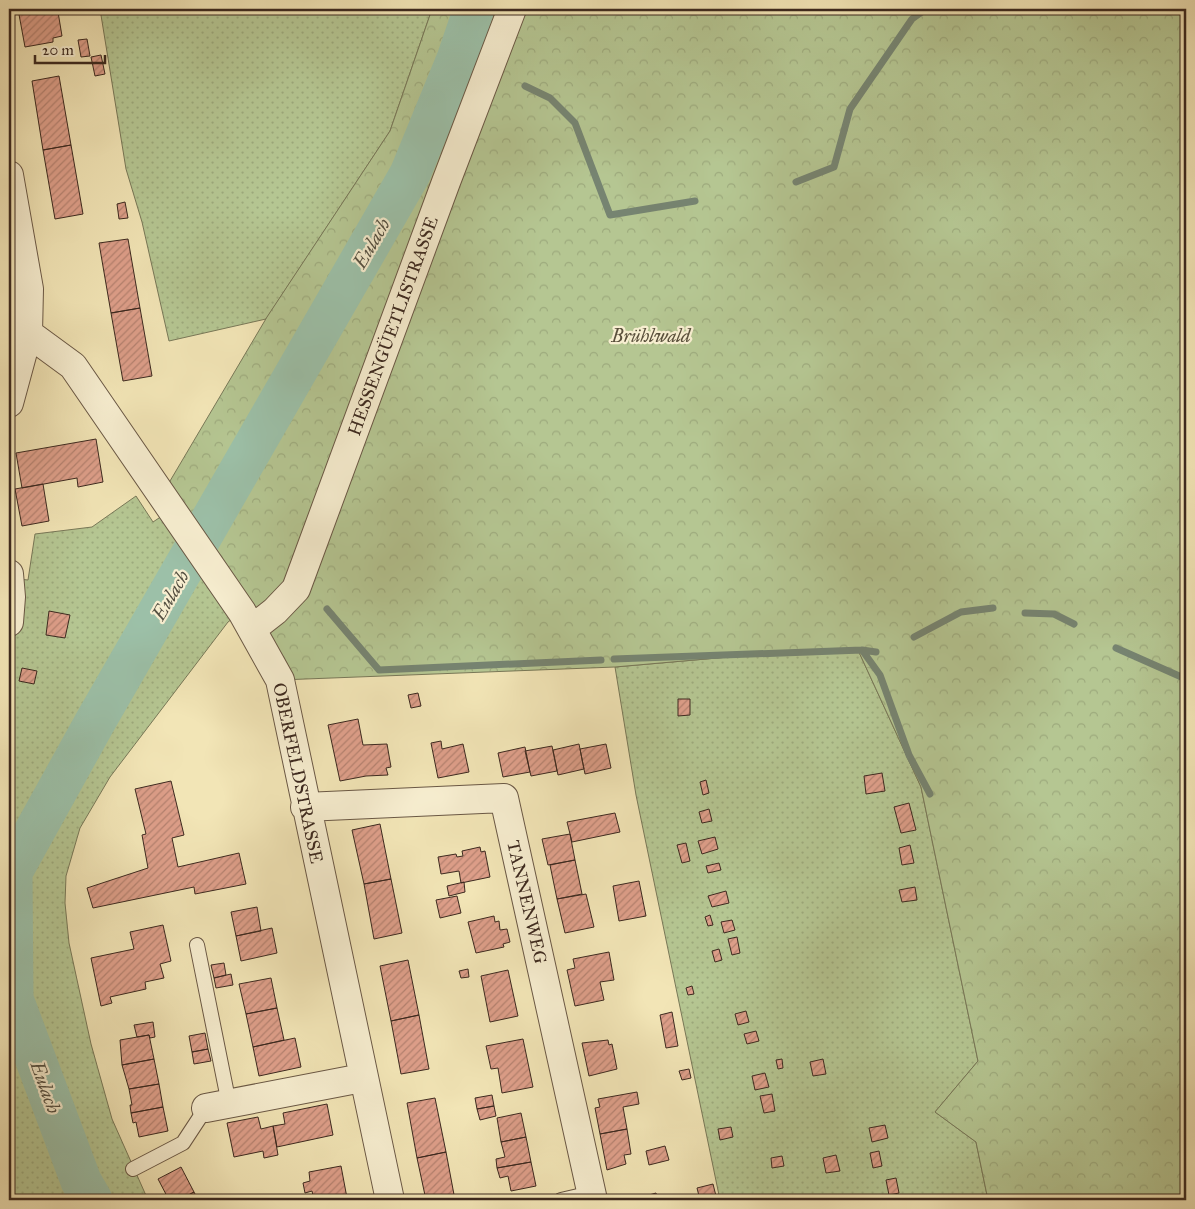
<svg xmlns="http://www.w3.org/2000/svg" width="1195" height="1209" viewBox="0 0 1195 1209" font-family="'IM FELL Great Primer',serif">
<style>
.grass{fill:url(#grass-dots);stroke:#787858}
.forest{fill:url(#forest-crowns);stroke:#787858}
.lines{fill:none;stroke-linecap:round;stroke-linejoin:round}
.stream{stroke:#768471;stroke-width:7}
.river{stroke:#9cc0a8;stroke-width:41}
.building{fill:url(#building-hatch);stroke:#3c291f}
.service-casing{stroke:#6a5845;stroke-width:16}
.minor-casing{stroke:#6a5845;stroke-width:30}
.service{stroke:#f7eed0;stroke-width:14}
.minor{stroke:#f7eed0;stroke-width:28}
.labels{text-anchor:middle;stroke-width:4.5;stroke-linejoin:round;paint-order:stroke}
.street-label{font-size:18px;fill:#3c291f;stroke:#f7eed0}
.park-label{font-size:18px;font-style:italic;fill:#5a503c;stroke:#f7eed0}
.water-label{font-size:19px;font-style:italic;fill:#544f41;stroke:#f7eed0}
</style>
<defs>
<pattern id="grass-dots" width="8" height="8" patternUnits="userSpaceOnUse" patternTransform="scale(1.25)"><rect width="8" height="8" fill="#b5c692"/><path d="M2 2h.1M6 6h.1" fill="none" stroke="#9daa7d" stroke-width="1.8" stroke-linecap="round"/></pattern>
<pattern id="forest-crowns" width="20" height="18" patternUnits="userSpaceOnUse" patternTransform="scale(1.25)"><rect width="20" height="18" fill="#b5c692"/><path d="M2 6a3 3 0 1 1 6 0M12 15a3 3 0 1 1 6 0" fill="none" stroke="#9daa7d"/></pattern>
<pattern id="building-hatch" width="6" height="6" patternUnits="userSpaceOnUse" patternTransform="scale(1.25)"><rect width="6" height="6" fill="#de9f8a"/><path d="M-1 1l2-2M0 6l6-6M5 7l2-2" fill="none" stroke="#b58270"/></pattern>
</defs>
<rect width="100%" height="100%" fill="#f2e5b6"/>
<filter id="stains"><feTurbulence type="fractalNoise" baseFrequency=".004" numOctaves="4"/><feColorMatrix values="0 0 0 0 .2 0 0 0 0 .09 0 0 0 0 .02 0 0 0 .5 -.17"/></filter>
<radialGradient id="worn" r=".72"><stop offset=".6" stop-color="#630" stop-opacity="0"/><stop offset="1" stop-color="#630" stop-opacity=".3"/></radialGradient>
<path class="grass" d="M 100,9 L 432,9 L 390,131 L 266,319 L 169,341 L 142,222 L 126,169 Z
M 136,496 L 153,522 L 171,510 L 242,612 L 228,622 L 110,777 L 80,828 L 66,876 L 65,903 L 69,943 L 91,1044 L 112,1119 L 148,1200 L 9,1200 L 9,679 L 18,579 L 28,580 L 35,534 L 92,527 Z
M 858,650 L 921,787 L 978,1061 L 935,1112 L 976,1142 L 988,1200 L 720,1200 L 636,795 L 615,667 L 740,656 Z"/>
<path class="forest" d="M 432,9 L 1186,9 L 1186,1200 L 988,1200 L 976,1142 L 935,1112 L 978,1061 L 921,787 L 858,650 L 740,656 L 615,667 L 280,680 L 171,510 L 170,481 L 267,317 L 390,131 Z"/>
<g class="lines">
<path class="stream" d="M 457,59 L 468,63
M 525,86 L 550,98 L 575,123 L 610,215 L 695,201
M 796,182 L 834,167 L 850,109 L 912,19 L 926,9
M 168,563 L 177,579
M 327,609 L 379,670 L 601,660
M 1025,613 L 1054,614 L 1074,624
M 914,637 L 961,612 L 993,608
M 1116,648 L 1186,679
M 862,650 L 876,652
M 614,659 L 862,650 L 880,675 L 909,755 L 930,794"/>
<path class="river" d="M 92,1200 L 81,1181 L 13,999 L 12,872 L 95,722 L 410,174 L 457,59 L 474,9"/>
</g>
<path class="building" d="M 18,9 L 48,9 L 49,13 L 58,12 L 62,36 L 53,38 L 53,42 L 25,47 Z
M 87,39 L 90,56 L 81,57 L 78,40 Z
M 101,55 L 105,74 L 95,76 L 91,57 Z
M 59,76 L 71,145 L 43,150 L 32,81 Z
M 71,145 L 83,214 L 55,219 L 43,150 Z
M 125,202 L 128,218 L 119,219 L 117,204 Z
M 128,239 L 140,308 L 111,313 L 99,243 Z
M 140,308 L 152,376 L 123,381 L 111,313 Z
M 96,439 L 103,482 L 78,487 L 77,478 L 22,488 L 16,453 Z
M 43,484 L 49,521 L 22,526 L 15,489 Z
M 49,611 L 70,615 L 65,638 L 46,635 Z
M 22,668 L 37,671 L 34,684 L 19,681 Z
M 418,693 L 421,706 L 411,708 L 408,695 Z
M 678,699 L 690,699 L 690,715 L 678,716 Z
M 358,719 L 363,745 L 387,744 L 391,767 L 386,768 L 388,775 L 366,776 L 340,781 L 328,725 Z
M 441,741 L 442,749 L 463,744 L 469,772 L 438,778 L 431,743 Z
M 579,744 L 584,769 L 558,775 L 553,750 Z
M 606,744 L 611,768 L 585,774 L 580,749 Z
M 552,746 L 557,771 L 531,776 L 525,751 Z
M 525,747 L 530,772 L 503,777 L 498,753 Z
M 882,773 L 885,791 L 866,794 L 864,776 Z
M 706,780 L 709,793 L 703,795 L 700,782 Z
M 171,781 L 184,835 L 172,838 L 178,867 L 239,853 L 246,884 L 195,894 L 194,887 L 93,908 L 87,888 L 148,868 L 142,835 L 146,834 L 135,789 Z
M 909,803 L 916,830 L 901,833 L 894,807 Z
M 709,809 L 712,821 L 702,823 L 699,812 Z
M 615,813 L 620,832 L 572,842 L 567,822 Z
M 380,824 L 391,879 L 364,884 L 352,830 Z
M 570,834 L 575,860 L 548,865 L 542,839 Z
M 715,837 L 718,849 L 702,854 L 698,841 Z
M 686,843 L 690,861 L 682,863 L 677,845 Z
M 910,845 L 914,863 L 902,865 L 899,848 Z
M 480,847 L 481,852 L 485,851 L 490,877 L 461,883 L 459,871 L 441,874 L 438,857 L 456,854 L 457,857 L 463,856 L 462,851 Z
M 575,860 L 582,894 L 557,899 L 550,865 Z
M 719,863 L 721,870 L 708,873 L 706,866 Z
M 391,879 L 402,933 L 374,939 L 364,884 Z
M 639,881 L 646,916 L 619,921 L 613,886 Z
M 464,882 L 465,892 L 449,896 L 447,886 Z
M 915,887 L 917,900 L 902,902 L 899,890 Z
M 726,891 L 729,903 L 712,907 L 708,896 Z
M 586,894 L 594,927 L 565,933 L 557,899 Z
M 457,896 L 461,913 L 440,918 L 436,900 Z
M 257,907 L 261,931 L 236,936 L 231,912 Z
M 710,915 L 713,925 L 708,926 L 705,917 Z
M 494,916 L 495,922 L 499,921 L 500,930 L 507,929 L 510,942 L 503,944 L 504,947 L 476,953 L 468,922 Z
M 732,920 L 735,930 L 724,933 L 721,922 Z
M 163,925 L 171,961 L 160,964 L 164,978 L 145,982 L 146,989 L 110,997 L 112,1003 L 101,1006 L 91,958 L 134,949 L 130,932 Z
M 272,928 L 277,953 L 241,961 L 236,936 Z
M 737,937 L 740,953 L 732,955 L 728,939 Z
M 719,949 L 722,960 L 715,962 L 712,951 Z
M 609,952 L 614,980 L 600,982 L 604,1000 L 575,1006 L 567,970 L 575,968 L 573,959 Z
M 408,960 L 419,1015 L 391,1021 L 380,966 Z
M 224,963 L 226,975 L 214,978 L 211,965 Z
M 468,969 L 469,977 L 461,978 L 459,971 Z
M 508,970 L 518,1016 L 490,1022 L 481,976 Z
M 231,974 L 233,985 L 216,988 L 214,978 Z
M 271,978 L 277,1008 L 246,1014 L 239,984 Z
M 692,986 L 694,994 L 688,995 L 686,988 Z
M 277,1008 L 284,1040 L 253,1047 L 246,1014 Z
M 746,1011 L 749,1022 L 738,1025 L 735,1014 Z
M 672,1012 L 678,1046 L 666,1048 L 660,1015 Z
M 419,1015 L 429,1069 L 401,1074 L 391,1021 Z
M 153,1022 L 155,1037 L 150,1038 L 149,1035 L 137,1037 L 134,1025 Z
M 756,1031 L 759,1041 L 747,1044 L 744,1034 Z
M 205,1033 L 208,1049 L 192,1052 L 189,1036 Z
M 149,1035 L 154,1059 L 122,1065 L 120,1040 Z
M 295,1038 L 301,1067 L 259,1076 L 253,1047 Z
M 523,1039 L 533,1087 L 502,1093 L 498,1068 L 491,1069 L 486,1046 Z
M 608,1040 L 609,1045 L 612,1044 L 617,1069 L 589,1076 L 582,1043 Z
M 208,1049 L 211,1061 L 194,1064 L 192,1052 Z
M 154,1059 L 159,1084 L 129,1089 L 122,1065 Z
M 782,1059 L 783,1068 L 778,1069 L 776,1060 Z
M 823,1059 L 826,1074 L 813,1076 L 810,1062 Z
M 689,1069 L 691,1078 L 682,1080 L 679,1071 Z
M 765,1073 L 769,1087 L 755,1090 L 752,1076 Z
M 159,1084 L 163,1107 L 131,1113 L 130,1105 L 132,1105 L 129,1089 Z
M 637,1092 L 639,1104 L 623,1107 L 627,1129 L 600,1134 L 595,1108 L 600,1107 L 598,1099 Z
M 772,1094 L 775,1111 L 764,1113 L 760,1096 Z
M 492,1095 L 494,1106 L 477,1109 L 475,1098 Z
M 435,1098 L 446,1152 L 417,1158 L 407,1103 Z
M 327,1104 L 333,1135 L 277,1147 L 273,1126 L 285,1124 L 283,1113 Z
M 494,1106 L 496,1116 L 480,1120 L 477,1109 Z
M 163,1107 L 168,1131 L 139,1137 L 136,1122 L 133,1123 L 131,1113 Z
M 521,1113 L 526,1137 L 501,1142 L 497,1118 Z
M 258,1117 L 261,1129 L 273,1126 L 278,1155 L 264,1158 L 263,1151 L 234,1157 L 227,1123 Z
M 885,1125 L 888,1138 L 872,1142 L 869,1128 Z
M 731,1127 L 733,1137 L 720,1140 L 718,1129 Z
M 627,1129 L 631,1154 L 624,1155 L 626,1164 L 607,1170 L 600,1134 Z
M 526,1137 L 531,1162 L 497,1168 L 496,1159 L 505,1157 L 501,1142 Z
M 665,1146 L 669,1160 L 649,1165 L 646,1151 Z
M 879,1151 L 882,1166 L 873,1168 L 870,1153 Z
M 446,1152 L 455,1200 L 426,1200 L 417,1158 Z
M 836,1155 L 840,1171 L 826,1173 L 823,1158 Z
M 782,1156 L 784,1166 L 772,1168 L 771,1158 Z
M 531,1162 L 536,1186 L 511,1191 L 508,1176 L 500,1178 L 497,1168 Z
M 341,1166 L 347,1198 L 314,1200 L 312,1191 L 305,1193 L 303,1183 L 310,1181 L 309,1172 Z
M 181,1167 L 194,1192 L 179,1200 L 169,1200 L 158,1179 Z
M 896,1178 L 899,1193 L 889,1195 L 886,1180 Z
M 713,1184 L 717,1200 L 700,1200 L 697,1188 Z
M 194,1192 L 198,1200 L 179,1200 Z
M 656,1193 L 658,1200 L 636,1200 L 635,1199 Z"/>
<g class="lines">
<g class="service-casing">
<path id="service" d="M 197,945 L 229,1104
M 133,1169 L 183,1143 L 206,1108
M 561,1200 L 591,1193"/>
</g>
<g class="minor-casing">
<path id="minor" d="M 9,175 L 29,289 L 28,333 L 9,403
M 28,333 L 73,366 L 242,612 L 280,680 L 390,1200
M 9,574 L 11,597 L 9,622
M 252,629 L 275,611 L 296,589 L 446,182 L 512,9
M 305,807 L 504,798 L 593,1200
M 206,1108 L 362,1078"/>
</g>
<use href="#service" class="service"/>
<use href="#minor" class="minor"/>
</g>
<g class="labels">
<g class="street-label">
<text transform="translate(393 326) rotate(-70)" y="6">HESSENGÜETLISTRASSE</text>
<text transform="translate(298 773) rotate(78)" y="6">OBERFELDSTRASSE</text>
<text transform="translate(527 902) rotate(77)" y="6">TANNENWEG</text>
</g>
<g class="park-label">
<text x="651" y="342">Brühlwald</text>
</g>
<g class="water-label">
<text transform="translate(371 243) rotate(-60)" y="7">Eulach</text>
<text transform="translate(170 595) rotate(-60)" y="7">Eulach</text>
<text transform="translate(46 1087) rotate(70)" y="7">Eulach</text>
</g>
</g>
<rect width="1195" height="1209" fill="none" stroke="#f2e5b6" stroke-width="30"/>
<rect x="10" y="10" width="1175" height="1189" fill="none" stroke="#3c291f" stroke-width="2.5"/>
<rect x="15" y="15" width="1165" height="1179" fill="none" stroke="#3c291f"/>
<path d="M35 55v8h70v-8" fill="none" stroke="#3c291f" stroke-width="2.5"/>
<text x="42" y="55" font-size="15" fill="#3c291f" stroke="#f7eed0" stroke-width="4" paint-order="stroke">20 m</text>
<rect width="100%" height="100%" filter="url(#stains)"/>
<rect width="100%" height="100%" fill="url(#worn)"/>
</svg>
